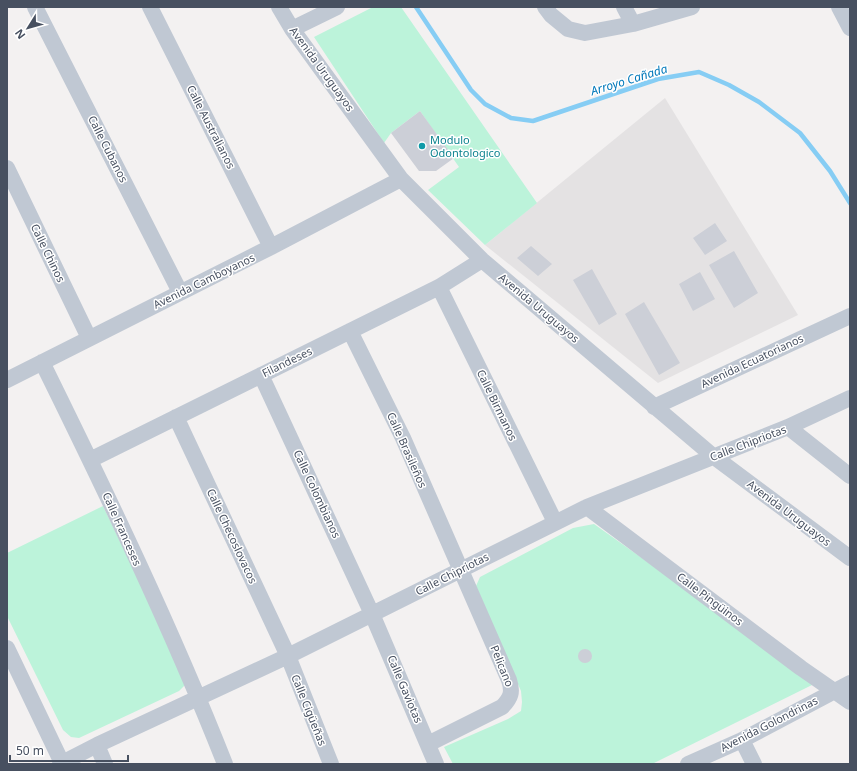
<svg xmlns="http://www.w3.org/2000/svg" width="857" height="771" viewBox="0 0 857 771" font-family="'Noto Sans',sans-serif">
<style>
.education{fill:#e4e2e3}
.green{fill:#bcf3da}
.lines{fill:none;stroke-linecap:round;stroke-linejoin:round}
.stream{stroke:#86cdf4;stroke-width:4.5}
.building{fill:#cccfd7}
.minor{stroke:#c0c8d3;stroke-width:16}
.culture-dot{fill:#0f9aa8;stroke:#fff;stroke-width:1.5}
.labels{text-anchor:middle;stroke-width:3;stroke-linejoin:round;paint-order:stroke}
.street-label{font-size:11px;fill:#475060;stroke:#fff}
.culture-label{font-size:11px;fill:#0d838f;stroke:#fff;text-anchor:start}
.water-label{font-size:12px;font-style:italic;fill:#0078ba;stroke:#fff}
</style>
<rect width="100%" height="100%" fill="#f3f1f1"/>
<path class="education" d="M 665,98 L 798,315 L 658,383 L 485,245 Z"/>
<path class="green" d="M 373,7 L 401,7 L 537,203 L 485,245 L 428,190 L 459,167 L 420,111 L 391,133 L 384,143 L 314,37 Z
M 103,506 L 183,673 L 185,685 L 179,691 L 79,738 L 71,737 L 63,730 L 7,616 L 7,553 Z
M 594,524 L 694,595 L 793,662 L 812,685 L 652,764 L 453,764 L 444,747 L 508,719 L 521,711 L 522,702 L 521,691 L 476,586 L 480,577 L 573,528 Z"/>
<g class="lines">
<path class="stream" d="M 416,7 L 471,90 L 485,104 L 511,118 L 533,121 L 658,79 L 699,72 L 729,85 L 759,102 L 800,133 L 830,171 L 850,203"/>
</g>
<path class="building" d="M 420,111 L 454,158 L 436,171 L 419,171 L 391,133 Z
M 715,223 L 727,241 L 705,255 L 693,238 Z
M 531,246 L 552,264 L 538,276 L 517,258 Z
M 734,251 L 758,293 L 734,308 L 709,265 Z
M 592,269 L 617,314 L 599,325 L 573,280 Z
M 700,272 L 715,299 L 693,311 L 679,284 Z
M 644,302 L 680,363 L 659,375 L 625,314 Z
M578 656a7 7 0 1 1 14 0a7 7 0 1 1-14 0Z"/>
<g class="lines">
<path class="minor" d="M 35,7 L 180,292
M 150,7 L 271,247
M 279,7 L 292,29 L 401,179 L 482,260 L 713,456 L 850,558
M 545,7 L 551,15 L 568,29 L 585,33 L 633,24 L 692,7
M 624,7 L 633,24
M 839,7 L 850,28
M 292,29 L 337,7
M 7,168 L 89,338
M 439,287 L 555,522
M 350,331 L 403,438 L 509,680 C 513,692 511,698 502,707 L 428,744
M 42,362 C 107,494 171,627 225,764
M 261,375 L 372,614 L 436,764
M 7,380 L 271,247 L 401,179
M 654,407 L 850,316
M 176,417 L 288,656 L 331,764
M 788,427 L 850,476
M 90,460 L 439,287 L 482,260
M 587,507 L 801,668 L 850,702
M 7,648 L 62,763
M 742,740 L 754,764
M 97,745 L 105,764
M 60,764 L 97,745 L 288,656 L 587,507 L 788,427 L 850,398
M 688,764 L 742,740 L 850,683"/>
</g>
<circle class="culture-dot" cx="422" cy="146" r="4"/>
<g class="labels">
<g class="street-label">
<text transform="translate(322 69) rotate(54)" y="4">Avenida Uruguayos</text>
<text transform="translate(211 127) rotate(63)" y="4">Calle Australianos</text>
<text transform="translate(108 149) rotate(63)" y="4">Calle Cubanos</text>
<text transform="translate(48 253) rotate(64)" y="4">Calle Chinos</text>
<text transform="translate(204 281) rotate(-26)" y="4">Avenida Camboyanos</text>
<text transform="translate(539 308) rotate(40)" y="4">Avenida Uruguayos</text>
<text transform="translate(752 361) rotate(-25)" y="4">Avenida Ecuatorianos</text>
<text transform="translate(287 362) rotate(-26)" y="4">Filandeses</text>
<text transform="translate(497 405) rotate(64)" y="4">Calle Birmanos</text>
<text transform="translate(748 443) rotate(-21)" y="4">Calle Chipriotas</text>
<text transform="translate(407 450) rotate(66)" y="4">Calle Brasileños</text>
<text transform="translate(317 494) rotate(65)" y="4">Calle Colombianos</text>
<text transform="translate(789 513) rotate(37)" y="4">Avenida Uruguayos</text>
<text transform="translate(122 529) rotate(66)" y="4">Calle Franceses</text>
<text transform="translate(232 536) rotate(65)" y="4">Calle Checoslovacos</text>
<text transform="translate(452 574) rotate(-27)" y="4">Calle Chipriotas</text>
<text transform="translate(710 599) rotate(37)" y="4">Calle Pingüinos</text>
<text transform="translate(502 666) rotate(68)" y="4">Pelicano</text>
<text transform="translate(405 689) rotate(67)" y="4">Calle Gaviotas</text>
<text transform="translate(309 710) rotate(68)" y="4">Calle Cigüeñas</text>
<text transform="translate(769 724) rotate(-27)" y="4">Avenida Golondrinas</text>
</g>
<g class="culture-label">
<text x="430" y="144">Modulo<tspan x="430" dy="13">Odontologico</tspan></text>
</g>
<g class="water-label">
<text transform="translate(629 80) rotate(-17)" y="4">Arroyo Cañada</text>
</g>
</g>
<rect width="857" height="771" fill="none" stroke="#475060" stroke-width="16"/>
<g transform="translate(28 28) rotate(233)" stroke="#ffffff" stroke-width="3" paint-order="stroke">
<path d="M0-3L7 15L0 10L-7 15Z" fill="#475060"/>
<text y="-6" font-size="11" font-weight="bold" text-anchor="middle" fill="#475060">N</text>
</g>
<path d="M10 755v6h118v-6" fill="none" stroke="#475060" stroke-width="2"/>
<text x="16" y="755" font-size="12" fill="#475060" stroke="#ffffff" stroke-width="3" paint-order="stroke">50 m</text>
</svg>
